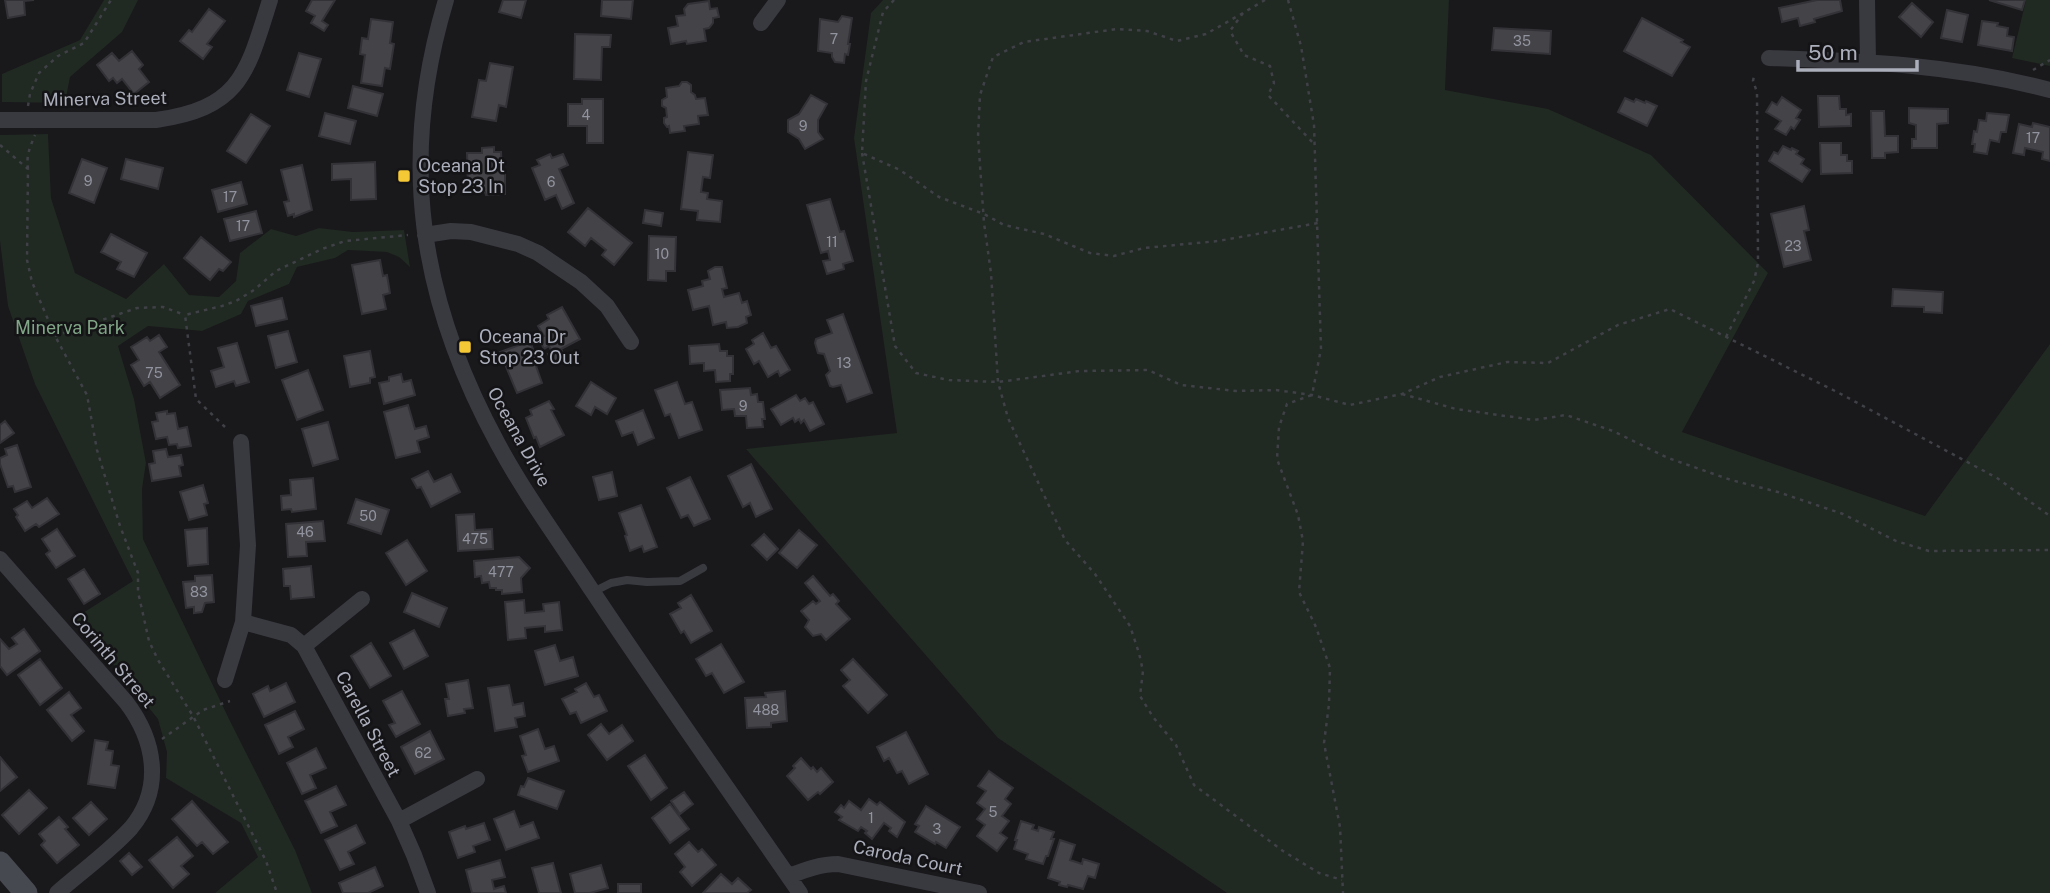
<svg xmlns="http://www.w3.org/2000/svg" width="2050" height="893" viewBox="0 0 2050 893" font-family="'Public Sans',sans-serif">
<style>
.green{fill:#202922}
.building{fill:#434348;stroke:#333237;stroke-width:2}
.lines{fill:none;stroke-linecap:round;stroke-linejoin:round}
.path{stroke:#3f4147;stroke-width:2.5;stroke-dasharray:3.5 5;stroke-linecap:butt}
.lane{stroke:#393a40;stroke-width:8}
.street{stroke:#393a40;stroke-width:16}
.secondary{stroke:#474950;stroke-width:23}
.poi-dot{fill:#f5c836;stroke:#141316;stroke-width:2.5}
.labels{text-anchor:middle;stroke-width:5;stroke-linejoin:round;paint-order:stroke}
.number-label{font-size:14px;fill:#91939e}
.street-label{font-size:18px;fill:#abaebb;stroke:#141316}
.poi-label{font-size:18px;fill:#abaebb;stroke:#141316;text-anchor:start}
.park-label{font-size:18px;fill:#81a687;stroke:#141316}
</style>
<rect width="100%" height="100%" fill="#19181b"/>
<path class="green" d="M 104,0 L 138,0 L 122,32 L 70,77 L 65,103 L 2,102 L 2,74 L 80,40 Z
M 883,0 L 1449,0 L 1445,90 L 1548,109 L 1651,155 L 1768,273 L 1682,432 L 1925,516 L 2050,344 L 2050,893 L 1227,893 L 998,738 L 746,449 L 897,433 L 854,138 L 871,13 Z
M 2026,0 L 2050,0 L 2050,66 L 2012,58 Z
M 48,134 L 51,198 L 75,273 L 126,299 L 164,264 L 189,295 L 219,297 L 236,281 L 240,253 L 271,229 L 296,236 L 319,228 L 353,232 L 404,230 L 410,267 L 399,257 L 387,252 L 348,250 L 335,258 L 297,267 L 289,284 L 248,301 L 241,314 L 202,331 L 148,326 L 118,346 L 134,399 L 146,463 L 142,489 L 143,539 L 229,719 L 295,850 L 312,893 L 215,893 L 258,857 L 241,823 L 166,778 L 167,752 L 158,719 L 75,618 L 133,581 L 35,384 L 8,306 L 0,241 L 0,135 Z"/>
<path class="building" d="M 5,0 L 34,0 L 24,1 L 25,15 L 8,18 Z
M 312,0 L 335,0 L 322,21 L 328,25 L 324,31 L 311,23 L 315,16 L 306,11 Z
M 503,0 L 526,0 L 521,18 L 499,12 Z
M 602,0 L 633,0 L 631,19 L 601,16 Z
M 1817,0 L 1840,0 L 1842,11 L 1814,19 L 1815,22 L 1800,26 L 1798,18 L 1782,22 L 1779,8 Z
M 1989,0 L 2025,0 L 2022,10 Z
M 709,1 L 710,9 L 717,8 L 719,17 L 713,18 L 713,23 L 709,28 L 704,29 L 706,41 L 687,44 L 686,41 L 671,44 L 668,28 L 678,26 L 676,16 L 685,15 L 684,9 L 688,4 Z
M 1912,3 L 1933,22 L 1921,37 L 1899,17 Z
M 209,9 L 225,21 L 207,44 L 212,47 L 203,59 L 180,41 L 189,30 L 192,32 Z
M 1947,10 L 1968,15 L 1962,42 L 1941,38 Z
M 842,16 L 852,18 L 848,44 L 850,44 L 848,55 L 845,54 L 844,63 L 835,62 L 832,57 L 832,53 L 818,51 L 820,19 L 838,22 Z
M 1642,18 L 1683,40 L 1681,42 L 1690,47 L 1672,76 L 1624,51 Z
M 371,19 L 393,22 L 390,43 L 394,44 L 390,69 L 385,68 L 382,86 L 361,83 L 365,55 L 360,54 L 362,38 L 368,39 Z
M 1982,21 L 1998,23 L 1997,26 L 2008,28 L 2007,36 L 2014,37 L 2012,51 L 1978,45 Z
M 1494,28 L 1551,31 L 1550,54 L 1492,50 Z
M 575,34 L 611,35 L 610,47 L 602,47 L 601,80 L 574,79 Z
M 132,51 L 143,65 L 139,69 L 149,82 L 134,94 L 122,79 L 117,83 L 113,78 L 109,81 L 97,65 L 112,53 L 119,61 Z
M 299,53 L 321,59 L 309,97 L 287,90 Z
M 490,63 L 513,67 L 506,107 L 499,105 L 496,121 L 472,117 L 479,80 L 486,81 Z
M 682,82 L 687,82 L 691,85 L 691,92 L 695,95 L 696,99 L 705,98 L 708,115 L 698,116 L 699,124 L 684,126 L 685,131 L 670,133 L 669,126 L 667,127 L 664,123 L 664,118 L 667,117 L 666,108 L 662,106 L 662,100 L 667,97 L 666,88 L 679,86 Z
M 353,86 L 383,94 L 377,116 L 348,108 Z
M 811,95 L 827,104 L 818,120 L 818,132 L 823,139 L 805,149 L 799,139 L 788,132 L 788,120 L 799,114 Z
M 1818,96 L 1839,96 L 1840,109 L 1846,109 L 1846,115 L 1851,114 L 1851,126 L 1819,127 Z
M 1782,97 L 1801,110 L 1796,118 L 1800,120 L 1794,129 L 1791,127 L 1786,135 L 1775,129 L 1781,121 L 1766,112 L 1772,102 L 1777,105 Z
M 1625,98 L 1634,102 L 1636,99 L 1645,103 L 1646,101 L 1657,106 L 1647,126 L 1618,112 Z
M 582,99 L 603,99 L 603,143 L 587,143 L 587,126 L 568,126 L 568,104 L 582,104 Z
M 1909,108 L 1948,109 L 1948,123 L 1937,124 L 1937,148 L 1912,148 L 1912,139 L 1916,139 L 1916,125 L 1909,123 Z
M 1871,111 L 1884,111 L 1885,136 L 1898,136 L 1898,152 L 1885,153 L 1885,158 L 1872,158 Z
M 325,113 L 356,121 L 350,144 L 319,136 Z
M 1987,113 L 2009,115 L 2006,132 L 2001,132 L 1999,142 L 1990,140 L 1987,154 L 1974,152 L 1975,144 L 1972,144 L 1974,131 L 1977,132 L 1979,120 L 1986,121 Z
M 251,114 L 270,126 L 246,163 L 227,151 Z
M 2033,123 L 2050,127 L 2050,161 L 2042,159 L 2043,152 L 2025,148 L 2024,155 L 2013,153 L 2019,124 L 2032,127 Z
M 1820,143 L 1841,143 L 1841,155 L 1847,155 L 1847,161 L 1852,161 L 1852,173 L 1821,174 Z
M 1783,146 L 1791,150 L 1792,148 L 1798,151 L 1796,154 L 1804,159 L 1801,164 L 1810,170 L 1802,182 L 1769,161 L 1774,152 L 1778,154 Z
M 494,147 L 494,152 L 501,152 L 502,173 L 505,173 L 505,194 L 486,195 L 485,192 L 473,192 L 473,188 L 468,188 L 467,153 L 482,153 L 482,148 Z
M 688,152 L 713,155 L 710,178 L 703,177 L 701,192 L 708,193 L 707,199 L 722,201 L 720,222 L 697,220 L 698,211 L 681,209 Z
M 550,154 L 552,158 L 563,154 L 568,165 L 559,169 L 574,203 L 562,209 L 556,195 L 545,200 L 532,168 L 540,165 L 537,160 Z
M 82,159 L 107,168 L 94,203 L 69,193 Z
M 126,159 L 163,168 L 158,189 L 121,179 Z
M 375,162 L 376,199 L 351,200 L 351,179 L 332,180 L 332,164 Z
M 302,165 L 312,210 L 294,217 L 294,214 L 288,216 L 284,202 L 289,201 L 281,170 Z
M 241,182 L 247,204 L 218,212 L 212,190 Z
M 830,199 L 840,232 L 844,231 L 853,261 L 843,264 L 844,269 L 827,274 L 823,261 L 830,260 L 828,251 L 821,253 L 807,205 Z
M 1804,206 L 1809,230 L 1804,231 L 1811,260 L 1784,267 L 1771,214 Z
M 588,208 L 632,243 L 614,265 L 602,255 L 606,250 L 591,238 L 585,246 L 568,232 Z
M 645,210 L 663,213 L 661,226 L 643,223 Z
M 256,211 L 262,233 L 230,241 L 224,219 Z
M 111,234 L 147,253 L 134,277 L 117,269 L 121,262 L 101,252 Z
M 649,236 L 676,237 L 675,271 L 666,271 L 666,281 L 648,280 Z
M 201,237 L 231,262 L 223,271 L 219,269 L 210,280 L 184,258 Z
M 380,260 L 383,276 L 387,275 L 390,293 L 383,295 L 386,309 L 362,314 L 352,265 Z
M 715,267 L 722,267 L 727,288 L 722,289 L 724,297 L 739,293 L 742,303 L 747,301 L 751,315 L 746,317 L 747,323 L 738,327 L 727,328 L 726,322 L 713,325 L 709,306 L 693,310 L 688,290 L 703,286 L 702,281 L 710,279 L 708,271 Z
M 1893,289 L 1943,292 L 1942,313 L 1924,312 L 1924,307 L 1892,306 Z
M 282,298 L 287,319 L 256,326 L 251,306 Z
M 562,307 L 580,339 L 561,349 L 565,357 L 553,364 L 548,354 L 552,352 L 549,346 L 544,349 L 539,339 L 544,336 L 538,326 L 549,319 L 547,315 Z
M 843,314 L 872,393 L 847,402 L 841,385 L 833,387 L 830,386 L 826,375 L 830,371 L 824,354 L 818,353 L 815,343 L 816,339 L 832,333 L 827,320 Z
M 288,331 L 297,362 L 276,368 L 268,336 Z
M 763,333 L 771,348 L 776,346 L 790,370 L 780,376 L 778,371 L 768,377 L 759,361 L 754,364 L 746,349 L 754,344 L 752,340 Z
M 159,335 L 167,347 L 159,352 L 180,385 L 160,398 L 150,382 L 144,386 L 131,365 L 139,360 L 131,347 L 147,337 L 150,341 Z
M 530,341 L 539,365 L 536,366 L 542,383 L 517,393 L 500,352 Z
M 237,343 L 249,382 L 236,386 L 234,381 L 216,387 L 211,371 L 224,367 L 218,348 Z
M 719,344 L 720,351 L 727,351 L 727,356 L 733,356 L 733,374 L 730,374 L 730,381 L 716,382 L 715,370 L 704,371 L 704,363 L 690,364 L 689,346 Z
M 370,351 L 375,377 L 370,378 L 370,383 L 350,387 L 344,356 Z
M 308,370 L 323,410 L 297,420 L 282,380 Z
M 401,374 L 403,382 L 411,380 L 415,395 L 384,404 L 379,383 L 389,381 L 389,377 Z
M 591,382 L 616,398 L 607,414 L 595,407 L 591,415 L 576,406 Z
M 677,382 L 685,404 L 692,402 L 702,430 L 679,438 L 670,414 L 665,416 L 655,390 Z
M 750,388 L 751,395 L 757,394 L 758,402 L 763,402 L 765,419 L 762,419 L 763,427 L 747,428 L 746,416 L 735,416 L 734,409 L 722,410 L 720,390 Z
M 796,395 L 800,401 L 805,398 L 809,404 L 813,402 L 824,424 L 810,431 L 804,420 L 801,423 L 799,419 L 795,422 L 793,418 L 781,425 L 771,409 Z
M 549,401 L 554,409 L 551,410 L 564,435 L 540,447 L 536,437 L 534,438 L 526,418 L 532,415 L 530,410 Z
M 408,405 L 415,429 L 426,426 L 429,437 L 417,441 L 420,452 L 396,458 L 384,412 Z
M 643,410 L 654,438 L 638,445 L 633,432 L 622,436 L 616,421 Z
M 167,411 L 167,414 L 175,413 L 178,429 L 187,427 L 191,446 L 178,448 L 177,444 L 169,445 L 167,437 L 156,439 L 152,422 L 158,421 L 156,413 Z
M 5,421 L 14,433 L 0,443 L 0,425 Z
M 328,422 L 338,459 L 313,466 L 302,429 Z
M 17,445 L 31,487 L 15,492 L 13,486 L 8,487 L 0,464 L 0,458 L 7,455 L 5,449 Z
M 166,449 L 168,457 L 181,455 L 183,465 L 179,466 L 181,476 L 152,481 L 149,464 L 155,463 L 153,451 Z
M 751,464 L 772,509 L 756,517 L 750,503 L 743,507 L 728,476 Z
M 428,471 L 434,482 L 451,474 L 460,492 L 431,507 L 421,487 L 417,488 L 412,479 Z
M 612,472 L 617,496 L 599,500 L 593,477 Z
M 690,477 L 710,519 L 694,526 L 688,515 L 681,518 L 667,488 Z
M 313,478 L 316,509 L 292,512 L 291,509 L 282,510 L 281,496 L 291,495 L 290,480 Z
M 203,485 L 208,503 L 204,504 L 207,515 L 189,520 L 180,492 Z
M 47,498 L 59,514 L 39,527 L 36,524 L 25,531 L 16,517 L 18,515 L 14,509 L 27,501 L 32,508 Z
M 356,499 L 389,510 L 381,534 L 348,523 Z
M 641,505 L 657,547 L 644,552 L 642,546 L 630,551 L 625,536 L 627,535 L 619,513 Z
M 474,514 L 475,530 L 492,529 L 493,549 L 458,551 L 456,515 Z
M 323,521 L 325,541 L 306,542 L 307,556 L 288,557 L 286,524 Z
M 207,528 L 208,564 L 188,566 L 185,530 Z
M 57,529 L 75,556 L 56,568 L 46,554 L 50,551 L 42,539 Z
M 799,530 L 817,545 L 797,568 L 779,553 Z
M 764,534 L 778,549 L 767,560 L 752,545 Z
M 407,540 L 427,571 L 406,585 L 386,553 Z
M 519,557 L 530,568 L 521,578 L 522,592 L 502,594 L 502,590 L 496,590 L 496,588 L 490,588 L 489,582 L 482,583 L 481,576 L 475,577 L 474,561 Z
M 311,566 L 314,597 L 291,599 L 290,586 L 284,586 L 283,569 Z
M 84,569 L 100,594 L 84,604 L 68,579 Z
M 212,575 L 214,602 L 205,603 L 202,612 L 194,613 L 194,607 L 186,608 L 183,582 L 195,581 L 195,576 Z
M 813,576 L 830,596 L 833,594 L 839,601 L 836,604 L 850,619 L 826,640 L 821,634 L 813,636 L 805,627 L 809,620 L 801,611 L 813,601 L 816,604 L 820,601 L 805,583 Z
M 412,593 L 447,608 L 439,627 L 404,612 Z
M 691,595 L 712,631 L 691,643 L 684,631 L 681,633 L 670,614 L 681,608 L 678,603 Z
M 524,600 L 525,613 L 544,611 L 543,604 L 559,602 L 562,630 L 545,632 L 545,626 L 525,628 L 526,638 L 508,640 L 505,602 Z
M 24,629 L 40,651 L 7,675 L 0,666 L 0,639 L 9,649 L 17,644 L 12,638 Z
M 414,630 L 428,656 L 404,669 L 390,643 Z
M 371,643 L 391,676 L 370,688 L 351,656 Z
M 721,644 L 744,682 L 724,693 L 712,673 L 706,676 L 696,659 Z
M 555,645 L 560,661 L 573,657 L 578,676 L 545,685 L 535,651 Z
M 40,659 L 62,688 L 40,705 L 18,675 Z
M 853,659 L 887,695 L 868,713 L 843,686 L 850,680 L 841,670 Z
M 468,680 L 473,708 L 464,709 L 465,713 L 448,716 L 445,699 L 449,699 L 446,684 Z
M 286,683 L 295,702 L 264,717 L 253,694 L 268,686 L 270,691 Z
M 586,683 L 594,697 L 599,695 L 607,711 L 581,723 L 576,712 L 570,714 L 562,699 L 577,692 L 575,689 Z
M 509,685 L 513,705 L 523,703 L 525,716 L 515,718 L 517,727 L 495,731 L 488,688 Z
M 402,691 L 420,724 L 396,737 L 389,725 L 395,723 L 383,701 Z
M 785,691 L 787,721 L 771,723 L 771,727 L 747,728 L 745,698 L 766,697 L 765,693 Z
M 69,692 L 81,708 L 71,715 L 84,731 L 72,741 L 47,710 Z
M 295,711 L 304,729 L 288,737 L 293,747 L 279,754 L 265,725 Z
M 601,724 L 609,734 L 622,725 L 633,741 L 607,760 L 588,735 Z
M 538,729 L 545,749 L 554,746 L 559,761 L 528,772 L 522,756 L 526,755 L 520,736 Z
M 430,731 L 444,759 L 415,774 L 401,747 Z
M 906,732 L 928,774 L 909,784 L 902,771 L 897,773 L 889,758 L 884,761 L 877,747 Z
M 95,740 L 108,742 L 106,750 L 113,751 L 111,765 L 119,766 L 115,788 L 88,784 Z
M 316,748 L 326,768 L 310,775 L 316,788 L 302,794 L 287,763 Z
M 645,755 L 667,788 L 651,800 L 628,766 Z
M 0,757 L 17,777 L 0,791 Z
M 801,758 L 811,769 L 813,767 L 817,772 L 821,768 L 833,782 L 820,794 L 818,792 L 808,800 L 787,776 L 795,768 L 793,766 Z
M 989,771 L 1013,788 L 1005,799 L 1011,804 L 1002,816 L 1009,821 L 1000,833 L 1007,838 L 997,851 L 977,836 L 985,825 L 977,819 L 985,809 L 977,803 L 986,791 L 978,786 Z
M 528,778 L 564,791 L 557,809 L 518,795 L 521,786 L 524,787 Z
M 336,786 L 346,805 L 330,812 L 337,826 L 321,833 L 305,801 Z
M 29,790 L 47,808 L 19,834 L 2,815 Z
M 684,792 L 693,804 L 680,814 L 671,801 Z
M 869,799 L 877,805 L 880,802 L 905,822 L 897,837 L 889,831 L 891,828 L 884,823 L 872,839 L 865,833 L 867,831 L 861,827 L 858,831 L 839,820 L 842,817 L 835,812 L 841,805 L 844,808 L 849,801 L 861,810 Z
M 192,801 L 228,842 L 213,854 L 202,842 L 197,846 L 172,819 Z
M 91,802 L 107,819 L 89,835 L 73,818 Z
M 670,804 L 689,829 L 670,843 L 652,818 Z
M 926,806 L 960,827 L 946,848 L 936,842 L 935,844 L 915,832 L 919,826 L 915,824 Z
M 514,811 L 520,827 L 533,822 L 539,838 L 506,850 L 494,819 Z
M 59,817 L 68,827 L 65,829 L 79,845 L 57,863 L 41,845 L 45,841 L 39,834 Z
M 1021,821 L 1034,825 L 1032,829 L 1038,831 L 1039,827 L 1054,832 L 1051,839 L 1054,839 L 1048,856 L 1046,856 L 1043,864 L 1026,859 L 1028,854 L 1014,849 L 1017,840 L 1015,840 Z
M 484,823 L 490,840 L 473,846 L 475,852 L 458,858 L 449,832 L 465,826 L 466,829 Z
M 356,825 L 365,843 L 348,852 L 354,864 L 340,870 L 325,840 Z
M 177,837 L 193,856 L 181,866 L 189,874 L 173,888 L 149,860 Z
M 1060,840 L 1075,845 L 1070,860 L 1082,864 L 1083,859 L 1099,864 L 1095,878 L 1088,876 L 1083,889 L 1068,885 L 1067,887 L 1059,885 L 1060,882 L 1048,878 Z
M 689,842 L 698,852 L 702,849 L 716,865 L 692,886 L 680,872 L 685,867 L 675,854 Z
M 129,853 L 142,867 L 132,875 L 120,861 Z
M 500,860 L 505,877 L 492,880 L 494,889 L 504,886 L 506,893 L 472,893 L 466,870 Z
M 553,863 L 561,893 L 539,893 L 532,868 Z
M 601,865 L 608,888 L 590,893 L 575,893 L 570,874 Z
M 375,867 L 383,886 L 368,893 L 343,893 L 339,883 Z
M 721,874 L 732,884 L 738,878 L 751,890 L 747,893 L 703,893 Z
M 618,884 L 641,884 L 641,893 L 618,893 Z"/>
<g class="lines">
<path class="path" d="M 894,0 L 883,12 L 866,81 L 862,153 L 900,170 L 939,197 L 984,214 L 1004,225 L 1044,234 L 1090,253 L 1114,256 L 1144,248 L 1218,241 L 1318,223
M 1265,0 L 1243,13 L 1230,31 L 1244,55 L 1270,66 L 1274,83 L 1268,95 L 1314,144
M 1288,0 L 1301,46 L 1314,125 L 1321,349 L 1312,395 L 1287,404 L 1279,427 L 1277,459 L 1298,515 L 1303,541 L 1299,592 L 1316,627 L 1330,668 L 1329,704 L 1324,743 L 1340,827 L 1343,893
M 1243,13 L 1206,34 L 1177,41 L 1147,31 L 1117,29 L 1024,42 L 993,57 L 980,95 L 978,136 L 984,223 L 991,273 L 998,382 L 1008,418 L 1065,540 L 1095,574 L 1130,626 L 1139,653 L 1143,671 L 1140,696 L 1153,717 L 1176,745 L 1194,785 L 1283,851 L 1319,873 L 1342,880
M 2033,70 L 2050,60
M 28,106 L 30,94 L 39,73 L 58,56 L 84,43 L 111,0
M 0,145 L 28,169 L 27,260 L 32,282 L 55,336 L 87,395 L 97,450 L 120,526 L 138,573 L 138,592 L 149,641 L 158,660 L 193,716 L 266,861 L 277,893
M 862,153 L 895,346 L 916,373 L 949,380 L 998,382 L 1080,371 L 1148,370 L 1181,385 L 1236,391 L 1276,390 L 1312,395 L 1350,405 L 1402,394 L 1440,377 L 1507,362 L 1548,363 L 1618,325 L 1670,309 L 1839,393 L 1997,478 L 2050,516
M 28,169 C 26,155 30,147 35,135
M 55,336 L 137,308 L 163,307 L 185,315
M 1726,337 L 1754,281 L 1758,263 L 1757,92 L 1753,81 L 1754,76
M 1402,394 L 1456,409 L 1534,420 L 1566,415 L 1613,431 L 1668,458 L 1731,480 L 1778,492 L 1843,514 L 1896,541 L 1929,551 L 2050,550
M 225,427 L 196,399 L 185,315 L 222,306 L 236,301 L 254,290 L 276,271 L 322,249 L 345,241 L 408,235
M 162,739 L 203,710 L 230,701"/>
<path class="lane" d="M 593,592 L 611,583 L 627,580 L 647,582 L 680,581 L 703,568"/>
<path class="street" d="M 446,0 C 398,159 419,299 498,444 C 526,496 561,543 593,592 C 660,693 731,793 800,893
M 1867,0 L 1868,61
M 761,23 L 778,0
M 1769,58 C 1865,61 1956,65 2050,90
M 0,120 L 156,120 C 241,108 247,73 270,0
M 425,235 L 451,231 L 471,232 L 518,244 L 538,253 L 581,282 L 607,306 L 631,342
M 241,442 L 248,545 L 243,622 L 291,635 L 304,646 L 399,821 L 414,855 L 428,893
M 0,559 L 126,702 C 155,740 164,788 131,828 C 110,851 81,872 57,893
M 304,646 L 362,599
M 225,680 L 243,622
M 399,821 L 477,779
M 789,876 C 805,870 820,864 838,864 L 979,893"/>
<path class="secondary" d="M 0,863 L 26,893"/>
</g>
<g class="poi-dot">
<rect x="397" y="169" width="14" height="14" rx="3.5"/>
<rect x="458" y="340" width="14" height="14" rx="3.5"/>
</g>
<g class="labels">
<g class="number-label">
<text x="834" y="44">7</text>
<text x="1522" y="46">35</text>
<text x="586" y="120">4</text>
<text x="803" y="131">9</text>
<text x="2033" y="143">17</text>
<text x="88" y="186">9</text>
<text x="551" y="187">6</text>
<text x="230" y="202">17</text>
<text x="243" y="231">17</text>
<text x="832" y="247">11</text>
<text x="1793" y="251">23</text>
<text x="662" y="259">10</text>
<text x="844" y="368">13</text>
<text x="154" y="378">75</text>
<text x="743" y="411">9</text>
<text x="368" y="521">50</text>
<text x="305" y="537">46</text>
<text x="475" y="544">475</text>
<text x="501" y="577">477</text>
<text x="199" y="597">83</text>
<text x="766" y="715">488</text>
<text x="423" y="758">62</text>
<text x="993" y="817">5</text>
<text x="871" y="823">1</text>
<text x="937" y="834">3</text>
</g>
<g class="street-label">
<text transform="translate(105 99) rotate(-1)" y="6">Minerva Street</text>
<text transform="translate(519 437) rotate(61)" y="6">Oceana Drive</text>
<text transform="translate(113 660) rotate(50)" y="6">Corinth Street</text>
<text transform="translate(368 724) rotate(62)" y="6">Carella Street</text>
<text transform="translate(908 858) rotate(12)" y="6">Caroda Court</text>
</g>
<g class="poi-label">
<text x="418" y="172">Oceana Dt<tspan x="418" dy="21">Stop 23 In</tspan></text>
<text x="479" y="343">Oceana Dr<tspan x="479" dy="21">Stop 23 Out</tspan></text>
</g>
<g class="park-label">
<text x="70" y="334">Minerva Park</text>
</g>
</g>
<path d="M1798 60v10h119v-10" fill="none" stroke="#abaebb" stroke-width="3.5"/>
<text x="1808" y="60" font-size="21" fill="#abaebb" stroke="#141316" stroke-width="5" paint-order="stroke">50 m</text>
</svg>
